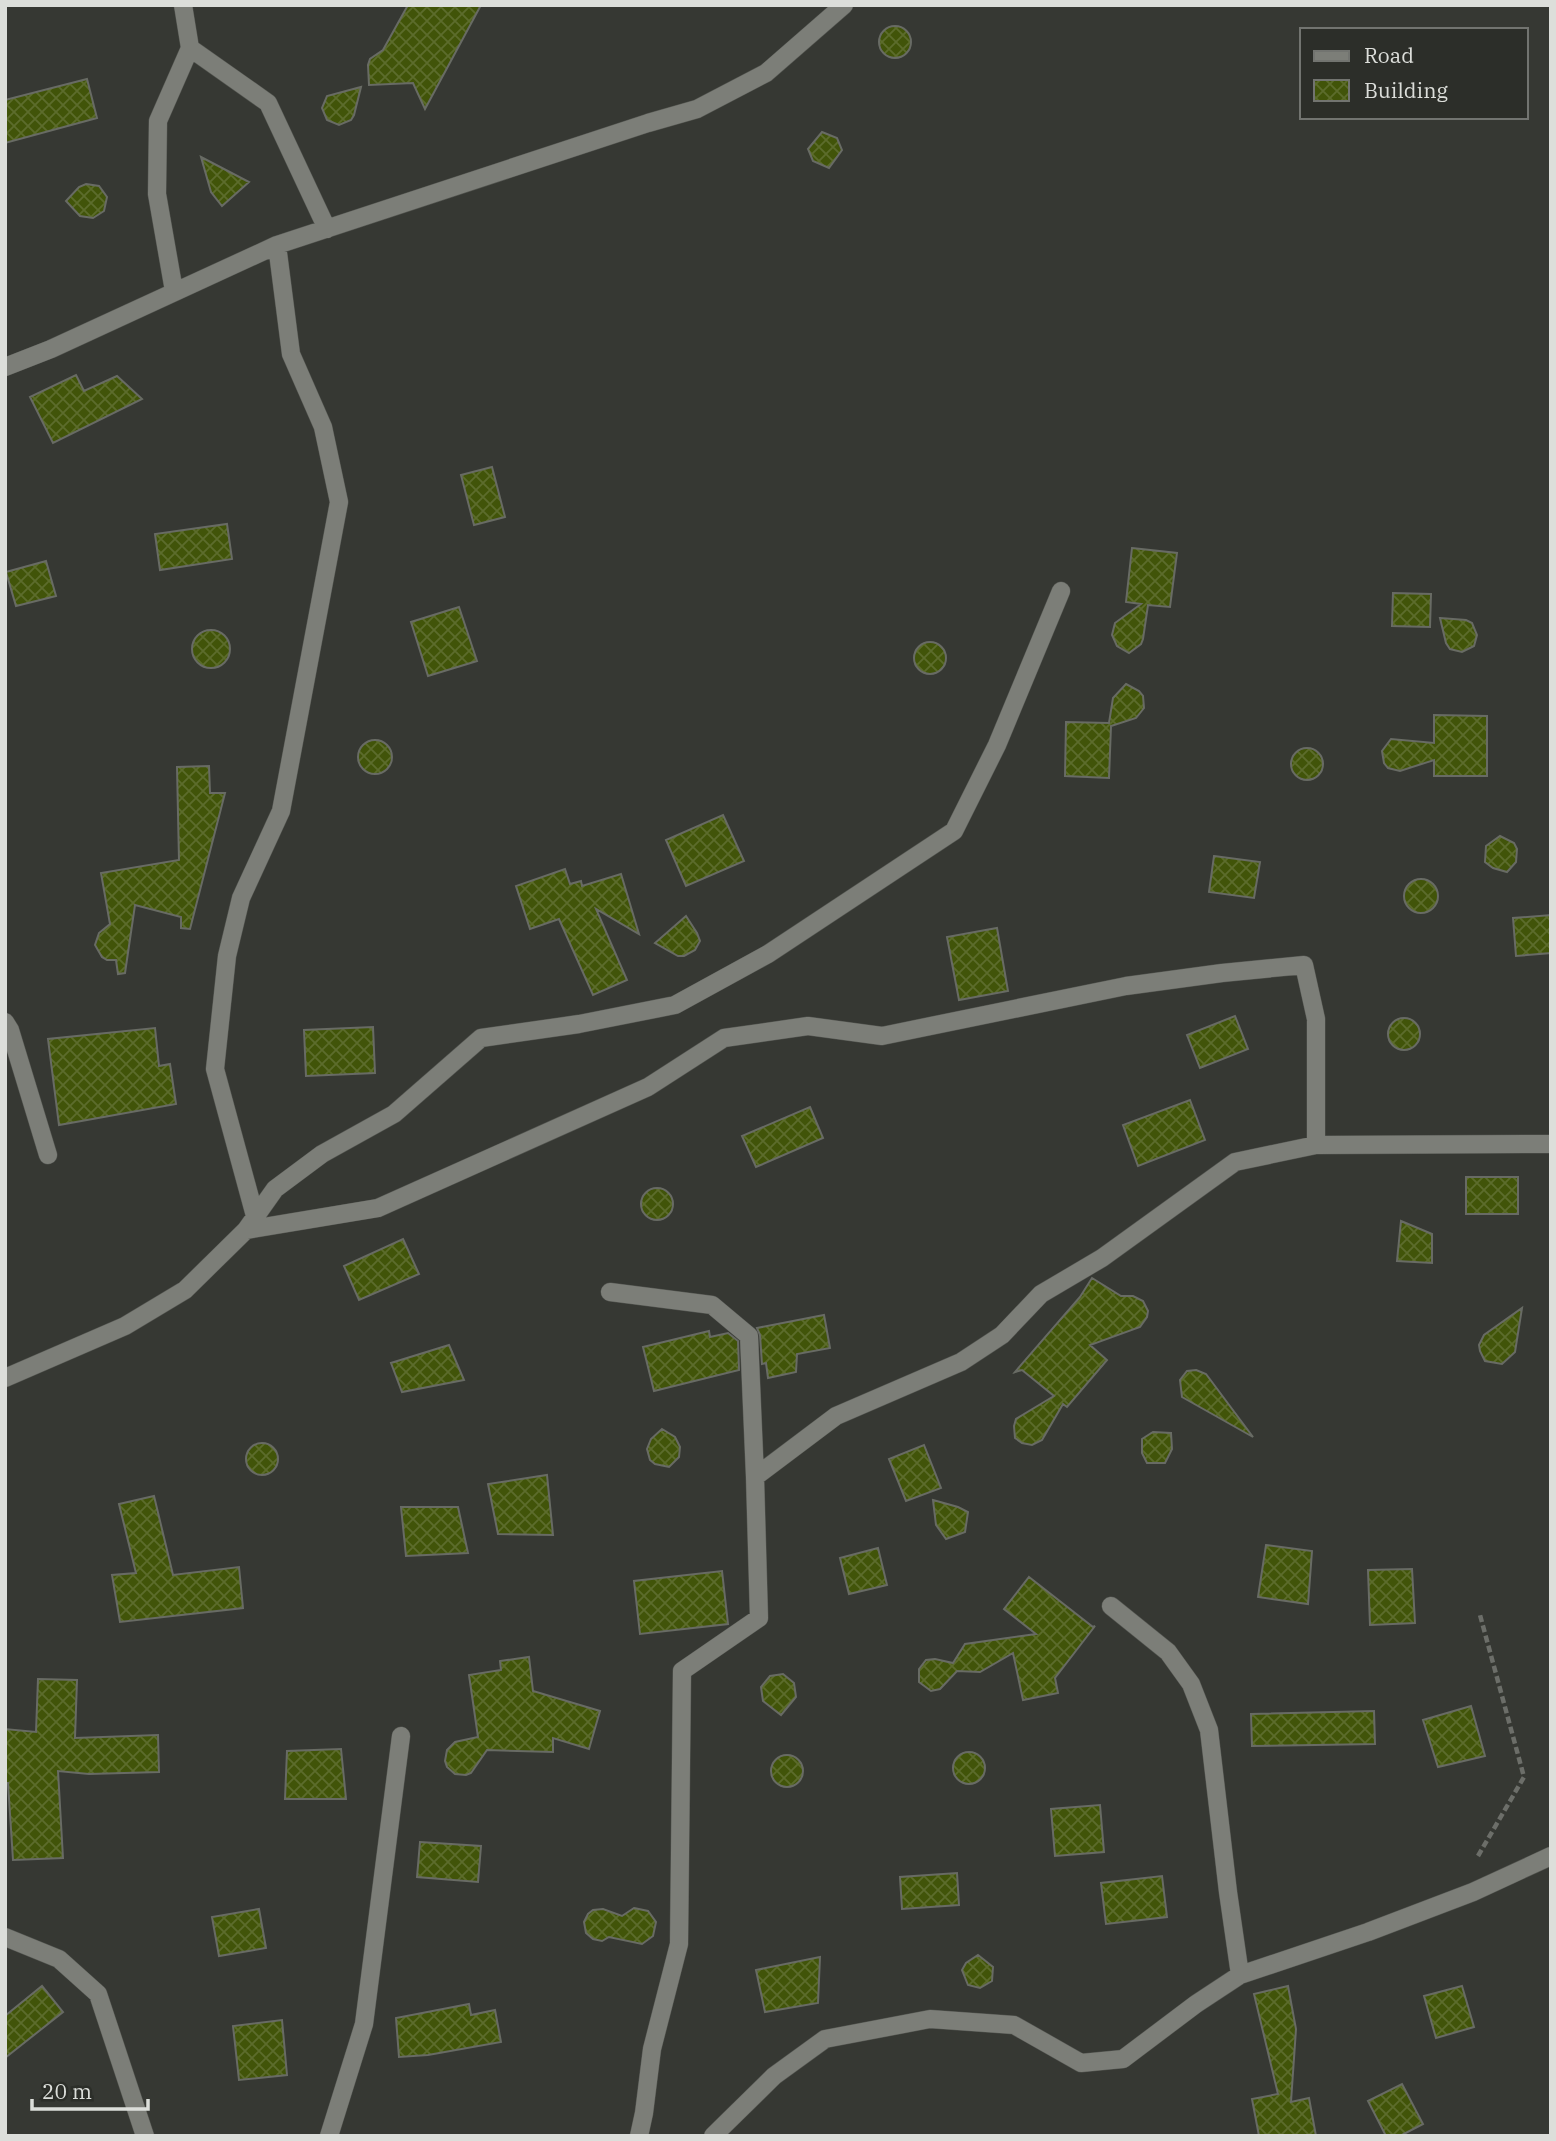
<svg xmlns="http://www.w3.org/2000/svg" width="1556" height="2141" viewBox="0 0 1556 2141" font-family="'IBM Plex Serif',serif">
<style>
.building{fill:url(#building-cross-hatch);stroke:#686b64;stroke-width:2}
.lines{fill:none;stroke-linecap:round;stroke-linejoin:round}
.street-casing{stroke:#535550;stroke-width:19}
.path{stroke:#6c6e69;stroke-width:4.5;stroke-dasharray:7 3.5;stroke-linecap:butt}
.street{stroke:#7c7e78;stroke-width:18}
</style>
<defs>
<pattern id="building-cross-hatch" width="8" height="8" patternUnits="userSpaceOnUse" patternTransform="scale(1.75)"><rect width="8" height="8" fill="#415409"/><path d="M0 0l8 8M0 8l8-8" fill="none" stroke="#5c6c2c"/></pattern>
</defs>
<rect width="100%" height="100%" fill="#363833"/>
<path class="building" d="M 408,5 L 481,5 L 425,109 L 413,83 L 369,85 L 368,65 L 370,59 L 383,50 Z
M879 42a16 16 0 1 1 32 0a16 16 0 1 1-32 0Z
M 87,79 L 97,118 L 5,143 L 5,100 Z
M 361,87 L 354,115 L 351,120 L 339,125 L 327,120 L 322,108 L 327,96 Z
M 822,132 L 837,138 L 842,150 L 829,168 L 813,161 L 808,149 Z
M 201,157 L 249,182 L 222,206 L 211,192 Z
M 86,184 L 99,186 L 107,197 L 104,211 L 93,218 L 80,216 L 66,201 L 79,187 Z
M 76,375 L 84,391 L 117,376 L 142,399 L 53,443 L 30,397 Z
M 492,467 L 505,517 L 474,525 L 461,475 Z
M 227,524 L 232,559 L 160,570 L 155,534 Z
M 1132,548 L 1177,553 L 1170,607 L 1148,605 L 1143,639 L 1141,644 L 1129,653 L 1117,646 L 1112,635 L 1115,623 L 1141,604 L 1126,602 Z
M 46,561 L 56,596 L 16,606 L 6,572 Z
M 1393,593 L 1431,594 L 1430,627 L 1392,626 Z
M 459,607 L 477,661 L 428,676 L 411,622 Z
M 1440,618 L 1466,620 L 1472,623 L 1477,635 L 1474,646 L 1462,652 L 1450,649 L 1446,643 Z
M192 649a19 19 0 1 1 38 0a19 19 0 1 1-38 0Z
M914 658a16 16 0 1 1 32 0a16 16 0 1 1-32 0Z
M 1126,684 L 1139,691 L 1143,696 L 1144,708 L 1136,718 L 1111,726 L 1109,778 L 1065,776 L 1066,722 L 1109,723 L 1113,698 Z
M 1434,715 L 1487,716 L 1487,776 L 1434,776 L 1434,760 L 1400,771 L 1388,768 L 1384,763 L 1382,751 L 1391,739 L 1434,743 Z
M358 757a17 17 0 1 1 34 0a17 17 0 1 1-34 0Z
M1291 764a16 16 0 1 1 32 0a16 16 0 1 1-32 0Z
M 209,766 L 210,793 L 225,793 L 190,929 L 181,928 L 181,917 L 135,905 L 125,973 L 118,974 L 116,960 L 107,960 L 102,957 L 95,945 L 99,933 L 110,924 L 101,873 L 179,860 L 177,767 Z
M 723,815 L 744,861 L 686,886 L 666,840 Z
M 1500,836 L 1514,843 L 1517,849 L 1516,862 L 1507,872 L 1493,868 L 1485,862 L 1486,846 Z
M 1214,856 L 1260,862 L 1254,898 L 1209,892 Z
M 565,869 L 570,884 L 581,881 L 582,886 L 621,874 L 639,934 L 596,909 L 627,980 L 593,995 L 559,919 L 530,929 L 516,886 Z
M1404 896a17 17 0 1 1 34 0a17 17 0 1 1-34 0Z
M 1551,915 L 1551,953 L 1516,956 L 1513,918 Z
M 686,916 L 697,933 L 700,941 L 695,950 L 684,956 L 678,956 L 655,943 Z
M 997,928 L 1008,991 L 959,1000 L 947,937 Z
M 1235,1016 L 1248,1049 L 1200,1068 L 1187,1035 Z
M1388 1034a16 16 0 1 1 32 0a16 16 0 1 1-32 0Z
M 373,1027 L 375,1073 L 306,1076 L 304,1030 Z
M 155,1028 L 159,1066 L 170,1064 L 176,1104 L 59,1125 L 48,1039 Z
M 1190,1100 L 1205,1140 L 1138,1166 L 1123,1125 Z
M 810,1107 L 823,1138 L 756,1167 L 742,1136 Z
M 1466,1177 L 1518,1177 L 1518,1214 L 1466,1214 Z
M641 1204a16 16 0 1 1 32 0a16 16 0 1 1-32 0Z
M 1401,1221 L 1432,1234 L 1432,1263 L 1397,1261 Z
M 403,1239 L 419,1274 L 359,1300 L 344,1266 Z
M 1092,1278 L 1121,1296 L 1133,1296 L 1143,1301 L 1148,1311 L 1147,1317 L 1140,1327 L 1090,1345 L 1107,1360 L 1067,1407 L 1063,1404 L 1042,1440 L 1032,1445 L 1022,1443 L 1015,1438 L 1014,1426 L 1016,1419 L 1054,1396 L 1022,1370 L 1015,1372 L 1080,1297 Z
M 1522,1308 L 1515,1352 L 1502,1364 L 1485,1361 L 1480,1351 L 1479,1345 L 1484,1335 Z
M 824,1315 L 830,1348 L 797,1354 L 796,1372 L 768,1378 L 766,1363 L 762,1364 L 760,1335 L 757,1328 Z
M 709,1331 L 710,1337 L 728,1333 L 738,1341 L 739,1370 L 654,1391 L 643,1347 Z
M 449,1345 L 464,1380 L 402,1392 L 391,1363 Z
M 1196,1370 L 1206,1374 L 1253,1437 L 1182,1397 L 1180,1380 L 1187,1371 Z
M 662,1429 L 675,1437 L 680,1447 L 679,1457 L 669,1467 L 655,1464 L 650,1460 L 647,1449 L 651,1439 Z
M 1153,1432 L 1171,1433 L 1172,1449 L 1165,1463 L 1147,1463 L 1142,1453 L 1142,1439 Z
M246 1459a16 16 0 1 1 32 0a16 16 0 1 1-32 0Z
M 924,1445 L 941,1488 L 906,1501 L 889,1459 Z
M 547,1475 L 553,1535 L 498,1534 L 488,1484 Z
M 154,1496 L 173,1575 L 239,1567 L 243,1608 L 120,1622 L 112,1575 L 136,1573 L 119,1504 Z
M 933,1500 L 958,1507 L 968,1512 L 965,1532 L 946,1539 L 936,1525 Z
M 401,1507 L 458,1507 L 468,1553 L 406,1556 Z
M 1266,1545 L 1312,1551 L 1308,1604 L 1258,1597 Z
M 878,1548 L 887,1585 L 849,1594 L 840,1558 Z
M 1412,1569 L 1415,1623 L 1370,1625 L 1368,1570 Z
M 722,1571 L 728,1624 L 640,1634 L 634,1581 Z
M 1029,1577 L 1093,1627 L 1095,1626 L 1055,1678 L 1058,1693 L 1023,1700 L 1013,1653 L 980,1672 L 957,1671 L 940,1689 L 931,1691 L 919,1682 L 919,1669 L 926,1660 L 935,1659 L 953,1663 L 965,1644 L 1036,1634 L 1004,1609 Z
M 529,1657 L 533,1691 L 600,1711 L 589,1749 L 553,1738 L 553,1752 L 487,1750 L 471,1773 L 466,1775 L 455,1774 L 447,1767 L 445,1761 L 447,1750 L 455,1742 L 478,1737 L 469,1675 L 501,1670 L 500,1661 Z
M 783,1674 L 794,1683 L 796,1697 L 781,1715 L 763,1701 L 761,1687 L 770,1676 Z
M 38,1679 L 77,1680 L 75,1738 L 158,1735 L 159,1772 L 89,1774 L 58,1771 L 63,1858 L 13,1860 L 8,1783 L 5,1783 L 5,1729 L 36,1732 Z
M 1471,1706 L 1485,1756 L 1438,1767 L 1423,1720 Z
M 1374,1711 L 1375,1744 L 1252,1746 L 1251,1714 Z
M 341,1749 L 346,1799 L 285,1799 L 287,1751 Z
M953 1768a16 16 0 1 1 32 0a16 16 0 1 1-32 0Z
M771 1771a16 16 0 1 1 32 0a16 16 0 1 1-32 0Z
M 1100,1805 L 1104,1852 L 1055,1856 L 1051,1809 Z
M 420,1842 L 481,1846 L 478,1882 L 417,1877 Z
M 957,1873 L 959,1905 L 902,1909 L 900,1877 Z
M 1162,1876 L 1167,1917 L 1106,1924 L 1101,1883 Z
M 634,1908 L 648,1911 L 656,1922 L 653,1936 L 642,1944 L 609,1937 L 602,1941 L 593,1939 L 586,1933 L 584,1922 L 588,1914 L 593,1910 L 603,1909 L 622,1916 Z
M 259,1909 L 266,1948 L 219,1956 L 212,1917 Z
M 978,1955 L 993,1967 L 992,1981 L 980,1988 L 968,1985 L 962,1970 L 966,1963 Z
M 820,1957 L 818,2003 L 765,2012 L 756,1970 Z
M 42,1986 L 63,2012 L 5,2058 L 5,2016 Z
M 1288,1986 L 1296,2029 L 1291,2102 L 1309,2098 L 1316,2136 L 1259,2136 L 1252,2099 L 1278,2094 L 1254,1994 Z
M 1462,1986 L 1474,2027 L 1436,2038 L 1424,1996 Z
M 469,2004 L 471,2015 L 495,2010 L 501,2042 L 428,2055 L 399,2057 L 396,2018 Z
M 282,2020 L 287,2075 L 239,2080 L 233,2026 Z
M 1402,2084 L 1423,2124 L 1400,2136 L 1386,2136 L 1368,2101 Z"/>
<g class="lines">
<g class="street-casing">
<path id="street" d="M 190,48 L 268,103 L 327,229
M 174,291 L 157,194 L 158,121 L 190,48 L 183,5
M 5,367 L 51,349 L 277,245 L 648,123 L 697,109 L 766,73 L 844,5
M 5,1022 L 10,1030 L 48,1155
M 255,1216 L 215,1069 L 227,956 L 241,898 L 281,811 L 339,502 L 323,427 L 291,354 L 277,245
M 246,1230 L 378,1208 L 648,1087 L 724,1038 L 808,1026 L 882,1036 L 1126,986 L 1222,973 L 1304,965 L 1316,1019 L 1316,1145
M 610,1292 L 712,1305 L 749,1336 L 755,1477
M 5,1378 L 125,1326 L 185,1290 L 246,1230 L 275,1189 L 322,1154 L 394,1114 L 481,1038 L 579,1024 L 675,1005 L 768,954 L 954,831 L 997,745 L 1061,591
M 1111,1606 L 1168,1652 L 1191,1684 L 1209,1730 L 1228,1892 L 1240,1975
M 5,1937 L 59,1959 L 98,1994 L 145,2136
M 329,2136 L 364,2024 L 401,1736
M 639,2136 L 644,2113 L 652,2049 L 679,1944 L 682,1671 L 759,1618 L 755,1477 L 836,1416 L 961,1362 L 1002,1335 L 1041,1294 L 1102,1258 L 1235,1162 L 1316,1145 L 1551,1144
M 713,2136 L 774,2076 L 825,2039 L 930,2019 L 1014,2025 L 1081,2063 L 1123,2059 L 1196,2004 L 1240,1975 L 1368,1932 L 1473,1892 L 1551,1856"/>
</g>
<path class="path" d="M 1478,1856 L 1524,1777 L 1480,1615"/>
<use href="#street" class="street"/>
</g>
<rect width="1556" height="2141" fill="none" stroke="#dcdeda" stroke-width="14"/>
<rect x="1300" y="28" width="228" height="91" fill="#2c2e29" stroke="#727470" stroke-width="2"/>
<rect x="1314" y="51" width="35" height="10" fill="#7c7e78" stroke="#727470" stroke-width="2"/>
<text x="1364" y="63" font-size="21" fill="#dcdeda">Road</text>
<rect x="1314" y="80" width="35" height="21" fill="url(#building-cross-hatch)" stroke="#727470" stroke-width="2"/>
<text x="1364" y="98" font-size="21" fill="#dcdeda">Building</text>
<path d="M32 2099v10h116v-10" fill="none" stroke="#dcdeda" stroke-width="3.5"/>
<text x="42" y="2099" font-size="21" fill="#dcdeda" stroke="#2c2e29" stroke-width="5" paint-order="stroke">20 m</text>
</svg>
